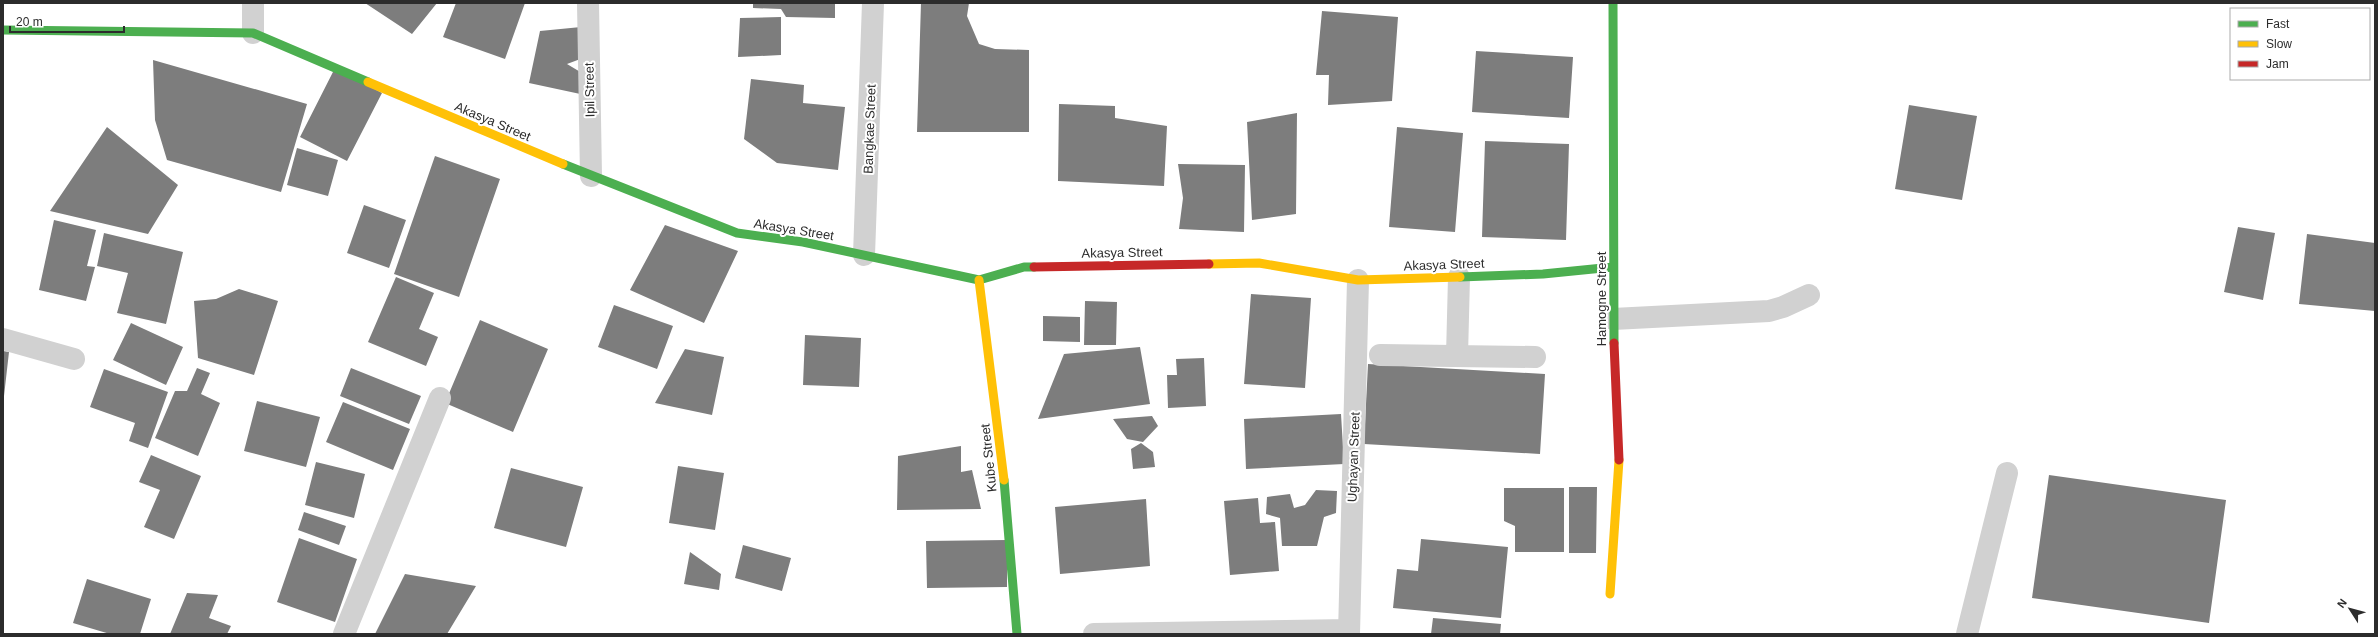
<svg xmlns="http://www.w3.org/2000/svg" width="2378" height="637" viewBox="0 0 2378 637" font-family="Arial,sans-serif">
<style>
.building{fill:#7d7d7d}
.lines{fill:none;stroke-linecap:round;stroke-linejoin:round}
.lane{stroke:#d1d1d1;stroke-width:22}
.street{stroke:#d1d1d1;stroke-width:22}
.fast{stroke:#4caf50;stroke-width:9}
.slow{stroke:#ffc107;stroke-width:9}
.jam{stroke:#c62828;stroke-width:9}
.labels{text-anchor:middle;stroke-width:4;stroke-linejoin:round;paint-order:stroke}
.street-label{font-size:13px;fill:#2c2c2c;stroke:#fff}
</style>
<rect width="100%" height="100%" fill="#fff"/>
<path class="building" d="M 365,3 L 437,3 L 412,34 Z
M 456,3 L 525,3 L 505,59 L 443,37 Z
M 753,3 L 835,3 L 835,18 L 786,17 L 781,9 L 753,8 Z
M 921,3 L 969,3 L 967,16 L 979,44 L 995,49 L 1029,50 L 1029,132 L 917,132 Z
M 1322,11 L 1398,17 L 1392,101 L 1328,105 L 1329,75 L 1316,75 Z
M 781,17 L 781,55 L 738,57 L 740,18 Z
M 581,27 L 583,58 L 567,64 L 582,73 L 585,95 L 529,83 L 540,31 Z
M 1476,51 L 1573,57 L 1569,118 L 1472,112 Z
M 153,60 L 307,104 L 281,192 L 167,160 L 155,120 Z
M 335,68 L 382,93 L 347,161 L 300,137 Z
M 751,79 L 804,85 L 803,103 L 845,107 L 838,170 L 777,163 L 744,139 Z
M 1059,104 L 1115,106 L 1115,118 L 1167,126 L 1164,186 L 1058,181 Z
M 1909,105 L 1977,116 L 1962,200 L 1895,189 Z
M 1297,113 L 1296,214 L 1252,220 L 1247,122 Z
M 107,127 L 178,185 L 148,234 L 50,211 Z
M 1397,127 L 1463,133 L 1455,232 L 1389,227 Z
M 1485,141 L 1569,144 L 1566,240 L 1482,237 Z
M 297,148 L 338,160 L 328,196 L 287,185 Z
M 435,156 L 500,179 L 459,297 L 394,274 Z
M 1178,164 L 1245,165 L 1244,232 L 1179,229 L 1183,198 Z
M 364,205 L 406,220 L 389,268 L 347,253 Z
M 54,220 L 96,230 L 87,266 L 95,267 L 86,301 L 39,290 Z
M 665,225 L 738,251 L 704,323 L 630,290 Z
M 2238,227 L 2275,233 L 2263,300 L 2224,292 Z
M 104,233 L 183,252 L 166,324 L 117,313 L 128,273 L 97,266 Z
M 2307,234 L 2375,243 L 2375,311 L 2299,304 Z
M 396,277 L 434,293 L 419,329 L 438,337 L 426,366 L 368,342 Z
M 239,289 L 278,301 L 254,375 L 198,358 L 194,301 L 216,299 Z
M 1251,294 L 1311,298 L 1305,388 L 1244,384 Z
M 1085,301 L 1117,302 L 1116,345 L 1084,345 Z
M 614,305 L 673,326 L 657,369 L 598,347 Z
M 1043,316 L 1080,317 L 1080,342 L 1043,341 Z
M 480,320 L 548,349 L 513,432 L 445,403 Z
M 131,323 L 183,347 L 166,385 L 113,360 Z
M 805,335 L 861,338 L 859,387 L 803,385 Z
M 1140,347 L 1150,404 L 1038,419 L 1064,354 Z
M 685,349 L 724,357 L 712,415 L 655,403 Z
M 3,351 L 9,352 L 4,396 L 3,396 Z
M 1204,358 L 1206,406 L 1168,408 L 1167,375 L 1177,375 L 1176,359 Z
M 1368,364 L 1545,374 L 1540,454 L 1364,444 Z
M 197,368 L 210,373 L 201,394 L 220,403 L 198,456 L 155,438 L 175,391 L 187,391 Z
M 351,368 L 421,396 L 409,424 L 340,396 Z
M 104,369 L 168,392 L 148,448 L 129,441 L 135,423 L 90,407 Z
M 257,401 L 320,417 L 306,467 L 244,451 Z
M 343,402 L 410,429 L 393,470 L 326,442 Z
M 1341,414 L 1344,464 L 1246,469 L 1244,419 Z
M 1152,416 L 1158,426 L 1143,442 L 1127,439 L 1113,419 Z
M 1141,443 L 1153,452 L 1155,467 L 1133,469 L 1131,449 Z
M 961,446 L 961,472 L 972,470 L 981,509 L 897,510 L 898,456 Z
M 151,455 L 201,476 L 174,539 L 144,527 L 160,490 L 139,482 Z
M 316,462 L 365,474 L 354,518 L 305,505 Z
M 678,466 L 724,473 L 715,530 L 669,523 Z
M 511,468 L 583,487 L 566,547 L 494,528 Z
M 2049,475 L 2226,500 L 2209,623 L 2032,598 Z
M 1569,487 L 1597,487 L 1596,553 L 1569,553 Z
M 1504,488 L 1564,488 L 1564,552 L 1515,552 L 1515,526 L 1504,521 Z
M 1316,490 L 1337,491 L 1336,513 L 1324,517 L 1317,546 L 1282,546 L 1280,518 L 1266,514 L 1267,497 L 1290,494 L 1294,508 L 1305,505 Z
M 1258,498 L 1260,523 L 1275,522 L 1279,571 L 1230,575 L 1224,501 Z
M 1146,499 L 1150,566 L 1060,574 L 1055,507 Z
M 304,512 L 346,526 L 339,545 L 298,530 Z
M 299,538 L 357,559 L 335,622 L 277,602 Z
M 1421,539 L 1508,547 L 1501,618 L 1393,608 L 1397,569 L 1418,571 Z
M 1007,540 L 1007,587 L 927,588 L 926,541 Z
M 743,545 L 791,558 L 782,591 L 735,578 Z
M 690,552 L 721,574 L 719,590 L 684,584 Z
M 405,574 L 476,586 L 447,634 L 375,634 Z
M 87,579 L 151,599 L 140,634 L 110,634 L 73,623 Z
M 187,593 L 218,595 L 209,618 L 231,626 L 227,634 L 170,634 Z
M 1433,618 L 1501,624 L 1500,634 L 1431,634 Z"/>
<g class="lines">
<path class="lane" d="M 1613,319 L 1769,311 L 1783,307 L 1809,295
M 1380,355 L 1535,357
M 1457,356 L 1459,277"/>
<path class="street" d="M 253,3 L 253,33
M 588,3 L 591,176
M 864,255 L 873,3
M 3,339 L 74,359
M 344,634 L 440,398
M 1094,634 L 1349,630
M 1349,634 L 1358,280
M 1967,634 L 2007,473"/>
<path class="fast" d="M 1613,3 L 1614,343
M 3,30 L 253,33 L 368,82
M 563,164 L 737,233 L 803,242 L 979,280 L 1024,267 L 1034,267
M 1460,277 L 1543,274 L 1613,267
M 1004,480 L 1017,634"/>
<path class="slow" d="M 368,82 L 563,164
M 1209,264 L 1259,263 L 1358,280 L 1460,277
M 979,280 L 1004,480
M 1610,594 L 1619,460"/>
<path class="jam" d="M 1034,267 L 1209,264
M 1614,343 L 1619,460"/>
</g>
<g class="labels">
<g class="street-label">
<text transform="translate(589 90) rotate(-91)" y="5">Ipil Street</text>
<text transform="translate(493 121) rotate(23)" y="5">Akasya Street</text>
<text transform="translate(869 129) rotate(-88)" y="5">Bangkae Street</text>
<text transform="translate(794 229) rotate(9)" y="5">Akasya Street</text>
<text transform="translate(1122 252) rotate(-1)" y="5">Akasya Street</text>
<text transform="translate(1444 264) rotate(-2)" y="5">Akasya Street</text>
<text transform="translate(1601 299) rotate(-90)" y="5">Hamogne Street</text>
<text transform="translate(1353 457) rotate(-88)" y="5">Ughayan Street</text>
<text transform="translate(988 458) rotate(-96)" y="5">Kube Street</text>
</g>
</g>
<rect width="2378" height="637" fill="none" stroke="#2c2c2c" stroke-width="8"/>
<rect x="2230" y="8" width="140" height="72" fill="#ffffff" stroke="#ababab"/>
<rect x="2238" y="21" width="20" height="6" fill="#4caf50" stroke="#ababab"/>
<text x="2266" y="28" font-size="12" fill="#2c2c2c">Fast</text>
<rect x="2238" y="41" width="20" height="6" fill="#ffc107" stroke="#ababab"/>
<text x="2266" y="48" font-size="12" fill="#2c2c2c">Slow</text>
<rect x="2238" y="61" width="20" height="6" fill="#c62828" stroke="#ababab"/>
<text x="2266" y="68" font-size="12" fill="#2c2c2c">Jam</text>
<g transform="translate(2350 609) rotate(306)" stroke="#ffffff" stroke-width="3" paint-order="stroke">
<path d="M0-3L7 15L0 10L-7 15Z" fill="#2c2c2c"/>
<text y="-6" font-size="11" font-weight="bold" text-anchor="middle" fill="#2c2c2c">N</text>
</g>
<path d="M10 26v6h114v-6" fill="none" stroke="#2c2c2c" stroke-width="2"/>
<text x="16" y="26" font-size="12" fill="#2c2c2c" stroke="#ffffff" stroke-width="3" paint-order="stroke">20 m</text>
</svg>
